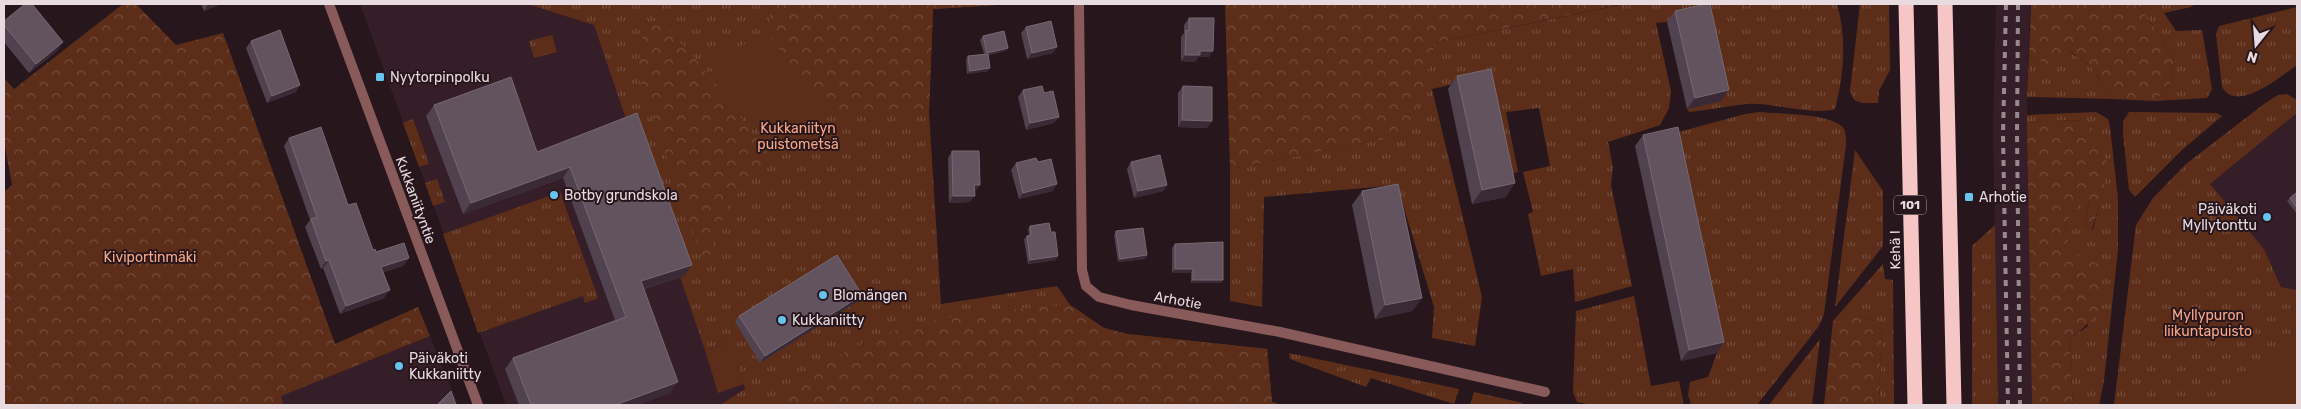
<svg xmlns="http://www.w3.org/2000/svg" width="2301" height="409" viewBox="0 0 2301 409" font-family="Rubik,sans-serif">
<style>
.built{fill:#351e28}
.grass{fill:url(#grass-tufts)}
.forest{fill:url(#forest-crowns)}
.pitch{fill:#5c2e1a}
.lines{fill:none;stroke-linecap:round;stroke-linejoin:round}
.street{stroke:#885a5a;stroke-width:10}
.highway{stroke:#f6c6c6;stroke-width:15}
.rail{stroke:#98898e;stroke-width:4;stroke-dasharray:6 6;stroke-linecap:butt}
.wall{fill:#514250}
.shaded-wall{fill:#3a2a35}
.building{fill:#62535f;stroke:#776873}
.poi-dot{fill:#66c4ef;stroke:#28161d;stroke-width:2}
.labels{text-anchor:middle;stroke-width:4;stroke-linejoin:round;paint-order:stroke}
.shield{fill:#28161d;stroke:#aea0a5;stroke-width:1}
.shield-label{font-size:12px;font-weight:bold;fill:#e8dbdf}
.poi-label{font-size:14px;fill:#e8dbdf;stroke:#28161d;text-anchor:start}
.park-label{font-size:14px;fill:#f8a786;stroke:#28161d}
.street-label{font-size:14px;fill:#e8dbdf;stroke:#28161d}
</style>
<defs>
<pattern id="grass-tufts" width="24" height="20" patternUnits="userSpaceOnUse" patternTransform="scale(1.25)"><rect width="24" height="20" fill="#5c2e1a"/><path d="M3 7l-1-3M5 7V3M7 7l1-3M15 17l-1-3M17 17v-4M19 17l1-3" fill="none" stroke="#734c3b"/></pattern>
<pattern id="forest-crowns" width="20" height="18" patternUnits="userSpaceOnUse" patternTransform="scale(1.25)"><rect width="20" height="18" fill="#5c2e1a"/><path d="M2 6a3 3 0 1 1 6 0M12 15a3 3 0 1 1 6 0" fill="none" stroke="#734c3b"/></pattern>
</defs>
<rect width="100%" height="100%" fill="#28161d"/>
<path class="built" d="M 360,4 L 527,4 L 594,24 L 870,282 L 739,405 L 506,405 Z
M 1996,4 L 2030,4 L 2027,96 L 2032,405 L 1998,405 L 1993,128 Z
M 2297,113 L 2297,290 L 2281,287 L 2264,249 L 2210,184 Z
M 430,336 L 458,405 L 283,405 L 280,396 Z"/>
<path class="grass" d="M 527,4 L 1012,4 L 933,9 L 929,112 L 941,304 L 1057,286 L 1070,305 L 1104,328 L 1127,334 L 1267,349 L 1272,402 L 1281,405 L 720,405 L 745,389 L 744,384 L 730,342 L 705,350 L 594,25 Z
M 1624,4 L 1740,4 L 1748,6 L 1750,4 L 1837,4 C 1847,39 1844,74 1835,109 C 1815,116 1772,102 1747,104 C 1728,106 1708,110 1689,112 L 1687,109 L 1721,101 L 1667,22 L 1656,23 L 1671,91 L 1669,108 L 1660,125 L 1608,142 L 1613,167 L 1611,185 L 1632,286 L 1575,302 L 1573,269 L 1541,276 L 1528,214 L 1533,212 L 1523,172 L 1550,166 L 1539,108 L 1506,112 L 1518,172 L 1501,176 L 1481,78 L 1432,89 L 1482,297 L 1475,346 L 1432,338 L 1434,307 L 1397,185 L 1264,197 L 1262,307 L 1230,301 L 1230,169 L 1410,134 L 1435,43 Z
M 1860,4 L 1889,4 L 1890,70 L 1879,91 L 1878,103 L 1862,103 L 1854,100 L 1850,91 Z
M 2137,4 L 2194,4 L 2191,7 L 2164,13 L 2176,31 L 2202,30 L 2212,89 L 2207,98 L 2155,101 L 2170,85 L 2174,61 L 2165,46 L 2163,39 Z
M 2297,7 L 2297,65 C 2281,76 2237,114 2222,87 L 2216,34 L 2219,26 Z
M 552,35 L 557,52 L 534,58 L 529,41 Z
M 2069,52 L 2089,64 L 2114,99 L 2027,97 L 2029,56 L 2039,60 Z
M 2287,94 L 2297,100 L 2297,113 L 2210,184 L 2264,249 L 2281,287 L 2297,290 L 2297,405 L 2114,405 L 2136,225 L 2153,198 L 2186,164 L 2264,104 L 2278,95 Z
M 1759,112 C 1777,114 1835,113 1844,129 C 1846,133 1846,140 1846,145 L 1824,314 L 1819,326 L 1757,405 L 1691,405 L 1688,395 L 1690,382 L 1708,377 L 1717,353 L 1675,133 L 1745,114 Z
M 2096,112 L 2108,119 L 2110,127 L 2118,199 L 2118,250 L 2104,380 L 2099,405 L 2073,405 L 2069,339 L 2088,326 L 2064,225 L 2074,210 L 2089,199 L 2085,224 L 2093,230 L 2102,194 L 2106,161 L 2087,121 L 2052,120 L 2027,123 L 2027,115 Z
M 2129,112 L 2216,113 L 2222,116 L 2182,150 L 2135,197 L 2129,190 L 2123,134 L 2123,122 Z
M 413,119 L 429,164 L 419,167 L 403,123 Z
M 1855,150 L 1883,191 L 1883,246 L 1835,307 Z
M 437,179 L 445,202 L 433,206 L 425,183 Z
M 560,192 L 598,298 L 585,303 L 583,296 L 478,333 L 443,234 Z
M 1995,225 L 1998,405 L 1972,405 L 1972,246 Z
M 1883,264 L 1885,279 L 1893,280 L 1894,405 L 1879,405 L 1882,324 L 1859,315 L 1833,321 Z
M 1634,296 L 1651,386 L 1679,381 L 1684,405 L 1592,405 L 1577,402 L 1573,392 L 1576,311 Z
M 1820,339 L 1812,405 L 1769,405 Z
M 1289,353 L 1459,389 L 1454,404 L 1371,378 L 1366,387 L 1290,359 Z
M 1474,392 L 1523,403 L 1522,405 L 1470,405 Z"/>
<path class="forest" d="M 123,4 L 136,4 L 176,45 L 223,33 L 335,344 L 418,307 L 430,336 L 281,396 L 283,405 L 4,405 L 4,192 L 12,185 L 4,142 L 4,78 L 14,89 Z
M 772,4 L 1012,4 L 933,9 L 929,112 L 828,114 L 767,33 Z
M 1225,4 L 1623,4 L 1435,43 L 1411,134 L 1230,169 Z
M 2031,4 L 2137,4 L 2163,39 L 2165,46 L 2174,61 L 2170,85 L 2155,101 L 2114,99 L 2089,64 L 2070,52 L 2053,66 L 2029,56 Z
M 645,21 L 669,30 L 704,69 L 775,162 L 740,190 L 724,214 L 706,268 L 637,74 Z
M 2052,120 L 2087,121 C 2095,133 2104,146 2106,160 C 2109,177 2097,213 2092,230 L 2085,224 L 2089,200 L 2074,210 L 2064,225 L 2072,253 L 2098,264 C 2102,306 2106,312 2069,339 L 2073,405 L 2032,405 L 2027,123 Z
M 1070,305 L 1104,328 L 1127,334 L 1267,349 L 1272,402 L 1281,405 L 768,405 C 798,384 827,361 860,344 C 916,316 1007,309 1070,305 Z
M 1859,315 L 1882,324 L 1879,405 L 1824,405 L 1833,321 Z"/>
<path class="pitch" d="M 767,33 L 828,114 L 780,154 L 707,63 Z
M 731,342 L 744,384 L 718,393 L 705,350 Z
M 2297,345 L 2297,405 L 2216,405 L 2224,398 Z"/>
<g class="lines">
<path class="street" d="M 329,4 L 478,405
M 1079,4 L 1082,270 L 1086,286 L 1099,297 L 1131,305 L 1280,332 L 1545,392"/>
<path class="highway" d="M 1906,4 L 1915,405
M 1945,4 L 1954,405"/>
<path class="rail" d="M 2006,4 L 2003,135 L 2008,405
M 2018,4 L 2017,135 L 2020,405"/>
</g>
<path class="wall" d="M 201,4 L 221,4 L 204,11 Z
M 1675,11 L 1721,101 L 1687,109 L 1667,22 Z
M 1189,18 L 1209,57 L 1198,57 L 1195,62 L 1181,61 L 1181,37 L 1184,33 L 1184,25 Z
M 4,21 L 57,51 L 29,73 L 4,42 Z
M 1026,27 L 1053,53 L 1027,59 L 1021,33 Z
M 983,36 L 1008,48 L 1005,51 L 989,55 L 988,71 L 967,74 L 966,59 L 968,56 L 984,54 L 980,40 Z
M 251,41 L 296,92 L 267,103 L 246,48 Z
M 1457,76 L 1506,197 L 1472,204 L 1448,89 Z
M 1183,86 L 1212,121 L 1207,128 L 1178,127 L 1178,93 Z
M 1023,90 L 1044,93 L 1059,117 L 1054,123 L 1026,130 L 1018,97 Z
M 434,105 L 537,152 L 637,113 L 684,276 L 644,289 L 670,393 L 637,405 L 519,405 L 505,369 L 513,358 L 615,320 L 563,178 L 463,214 L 426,116 Z
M 1643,135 L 1717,353 L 1681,361 L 1635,146 Z
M 289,138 L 348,205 L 373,250 L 376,252 L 409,258 L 403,266 L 383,272 L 384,298 L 340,314 L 323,268 L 321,269 L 305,227 L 310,220 L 284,146 Z
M 952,151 L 975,192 L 970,202 L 949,203 L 948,158 Z
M 1038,162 L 1053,191 L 1019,199 L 1011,170 L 1016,163 Z
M 1131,162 L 1167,185 L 1163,191 L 1134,198 L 1127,169 Z
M 1362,191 L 1422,298 L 1412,311 L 1375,319 L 1352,205 Z
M 2297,192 L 2297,214 L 2287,201 L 2290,198 Z
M 1030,226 L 1056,260 L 1028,264 L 1024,239 L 1027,236 L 1029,235 L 1028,229 Z
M 1116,231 L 1147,255 L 1145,259 L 1118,262 L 1114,235 Z
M 1175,244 L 1223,280 L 1221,283 L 1191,283 L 1191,273 L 1172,273 L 1172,248 Z
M 862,295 L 857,302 L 760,363 L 735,322 L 739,316 Z"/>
<path class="shaded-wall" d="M 208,4 L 221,4 L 204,11 Z
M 63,42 L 57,51 L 29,73 L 36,64 Z
M 1057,47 L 1053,53 L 1027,59 L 1032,53 Z
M 1008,48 L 1005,51 L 985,56 L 987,53 Z
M 1200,51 L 1213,51 L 1209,57 L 1198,57 L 1195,62 L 1181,61 L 1185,55 Z
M 990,68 L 988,71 L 967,74 L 970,71 Z
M 300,85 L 296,92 L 267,103 L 272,96 Z
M 1729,90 L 1721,101 L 1687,109 L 1695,98 Z
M 1059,117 L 1054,123 L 1026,130 L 1030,123 Z
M 1182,120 L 1212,121 L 1207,128 L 1178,127 Z
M 570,167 L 563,178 L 463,214 L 471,203 Z
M 1515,183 L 1506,197 L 1472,204 L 1482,190 Z
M 1057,184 L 1053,191 L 1019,199 L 1023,193 Z
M 974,185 L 980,185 L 975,192 L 970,192 Z
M 1167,185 L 1163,191 L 1134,198 L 1138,191 Z
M 953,196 L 975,196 L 970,202 L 949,203 Z
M 1147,255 L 1145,259 L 1118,262 L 1120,259 Z
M 1058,256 L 1056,260 L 1028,264 L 1030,260 Z
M 409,258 L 403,266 L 376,275 L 381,267 Z
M 329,260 L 323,268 L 321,269 L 326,261 Z
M 692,265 L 684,276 L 633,292 L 641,281 Z
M 1175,269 L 1193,269 L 1191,273 L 1172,273 Z
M 1193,280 L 1223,280 L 1221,283 L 1191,283 Z
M 390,290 L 384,298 L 340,314 L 346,306 Z
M 862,295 L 857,302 L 760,363 L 765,356 Z
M 1422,298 L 1412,311 L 1375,319 L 1385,305 Z
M 1724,342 L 1717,353 L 1681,361 L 1689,350 Z
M 678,382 L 670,393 L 637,405 L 615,405 Z"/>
<path class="building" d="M 25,4 L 32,4 L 63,42 L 36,64 L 4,25 L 4,21 Z
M 1706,4 L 1710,4 L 1729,90 L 1695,98 L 1675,11 Z
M 1189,18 L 1214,18 L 1213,51 L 1200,51 L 1200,55 L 1185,55 L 1186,30 L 1189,31 Z
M 1051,21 L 1057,47 L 1032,53 L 1026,27 Z
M 280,30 L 300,85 L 272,96 L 251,41 Z
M 1004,31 L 1008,48 L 987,53 L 983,36 Z
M 988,54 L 990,68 L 970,71 L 968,56 Z
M 1491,69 L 1515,183 L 1482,190 L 1457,76 Z
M 511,77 L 537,152 L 637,113 L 692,265 L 641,281 L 678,382 L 615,405 L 531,405 L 513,358 L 626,317 L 570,167 L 471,203 L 434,105 Z
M 1042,86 L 1044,93 L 1053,91 L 1059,117 L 1030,123 L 1023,90 Z
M 1183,86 L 1212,87 L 1212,121 L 1182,120 Z
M 321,127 L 348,205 L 356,203 L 373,250 L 375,249 L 376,252 L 404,243 L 409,258 L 381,267 L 390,290 L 346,306 L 329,260 L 326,261 L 311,219 L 317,217 L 289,138 Z
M 1678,127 L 1724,342 L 1689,350 L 1643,135 Z
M 952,151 L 979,151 L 980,185 L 974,185 L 975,196 L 953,196 Z
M 1160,155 L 1167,185 L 1138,191 L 1131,162 Z
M 1036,158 L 1038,162 L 1051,159 L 1057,184 L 1023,193 L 1016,163 Z
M 1398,184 L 1422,298 L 1385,305 L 1362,191 Z
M 2297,192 L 2297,208 L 2290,198 Z
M 1049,223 L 1051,232 L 1055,232 L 1058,256 L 1030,260 L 1027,236 L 1031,235 L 1030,226 Z
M 1143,228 L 1147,255 L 1120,259 L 1116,231 Z
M 1223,242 L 1223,280 L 1193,280 L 1193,269 L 1175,269 L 1175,244 Z
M 837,255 L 862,295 L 765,356 L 739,316 Z
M 451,391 L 456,405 L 437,405 Z"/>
<g class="poi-dot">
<rect x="375" y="72" width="10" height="10" rx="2.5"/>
<circle cx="554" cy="195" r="5"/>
<rect x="1964" y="192" width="10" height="10" rx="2.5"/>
<circle cx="2267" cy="217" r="5"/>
<circle cx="823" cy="295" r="5"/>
<circle cx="782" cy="320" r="5"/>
<circle cx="399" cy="366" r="5"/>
</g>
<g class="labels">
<rect class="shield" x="1894" y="195.5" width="32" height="19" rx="4"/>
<g class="shield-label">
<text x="1910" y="209">101</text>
</g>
<g class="poi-label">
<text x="390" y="82">Nyytorpinpolku</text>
<text x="564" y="200">Botby grundskola</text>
<text x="1979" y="202">Arhotie</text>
<text x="2257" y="214" text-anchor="end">Päiväkoti<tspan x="2257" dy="16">Myllytonttu</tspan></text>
<text x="833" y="300">Blomängen</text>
<text x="792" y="325">Kukkaniitty</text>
<text x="409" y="363">Päiväkoti<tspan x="409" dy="16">Kukkaniitty</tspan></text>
</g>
<g class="park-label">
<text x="798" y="133">Kukkaniityn<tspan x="798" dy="16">puistometsä</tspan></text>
<text x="150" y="262">Kiviportinmäki</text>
<text x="2208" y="320">Myllypuron<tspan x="2208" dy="16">liikuntapuisto</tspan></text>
</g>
<g class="street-label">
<text transform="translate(416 200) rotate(70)" y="5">Kukkaniityntie</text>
<text transform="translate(1895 250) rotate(-91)" y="5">Kehä I</text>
<text transform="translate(1178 300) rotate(10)" y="5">Arhotie</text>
</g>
</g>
<rect width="2301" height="409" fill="none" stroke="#e8dbdf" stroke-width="10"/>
<g transform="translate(2256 45) rotate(197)" stroke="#28161d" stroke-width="4" paint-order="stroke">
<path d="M0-4L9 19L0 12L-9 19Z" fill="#e8dbdf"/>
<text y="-8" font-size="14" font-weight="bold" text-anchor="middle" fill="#e8dbdf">N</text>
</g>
</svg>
